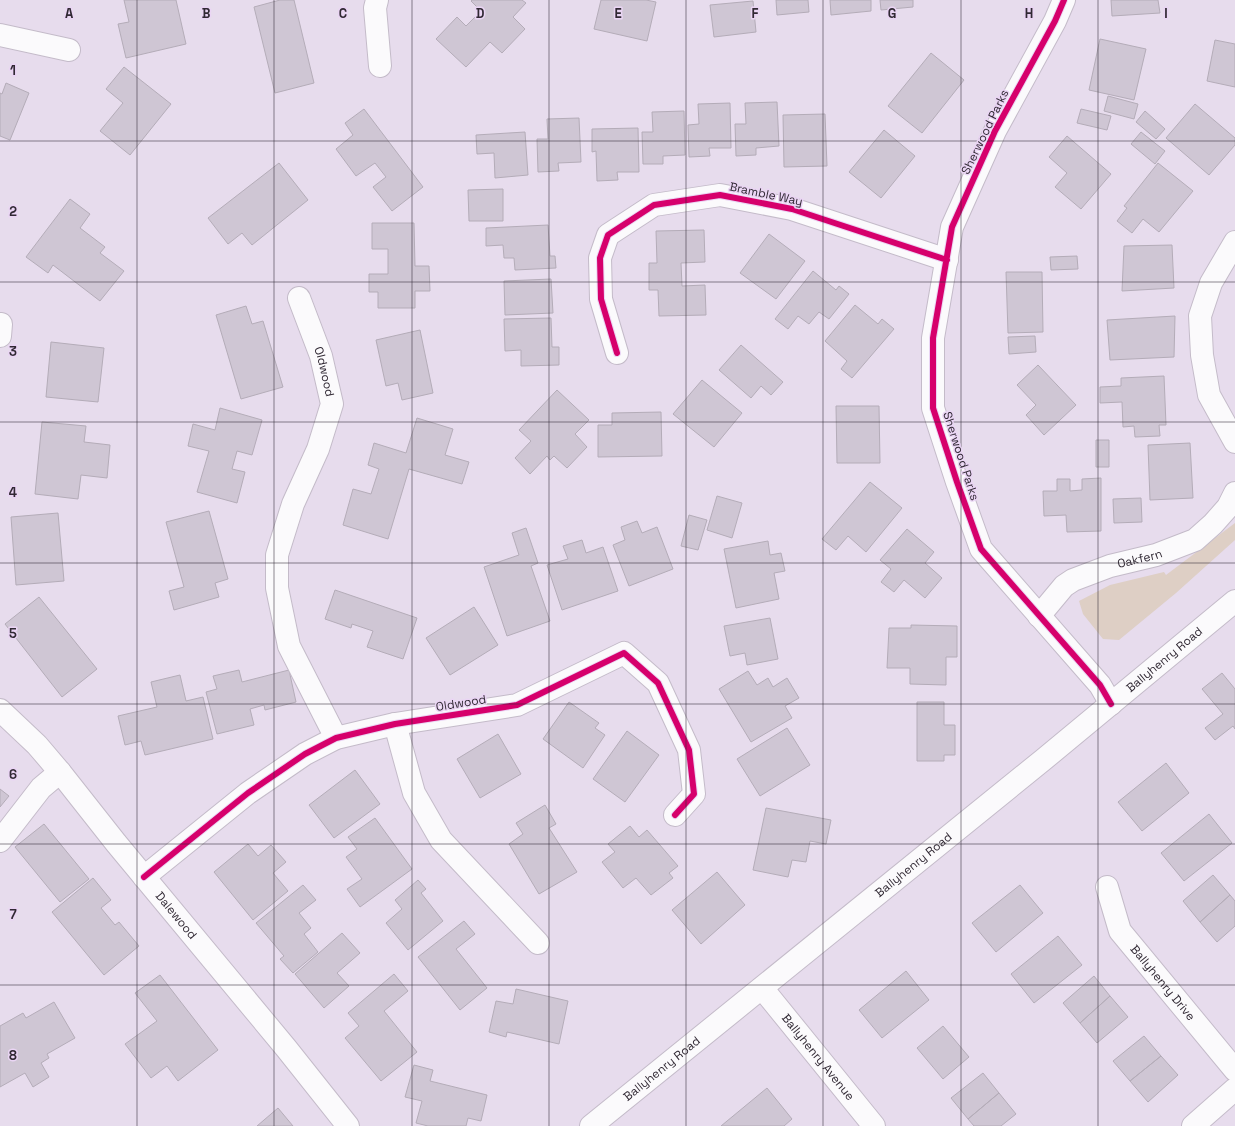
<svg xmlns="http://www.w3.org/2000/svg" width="1235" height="1126" viewBox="0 0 1235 1126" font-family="'Space Grotesk',sans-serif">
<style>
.green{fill:#decfc5}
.building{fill:#cfc6d4;stroke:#b4acb8}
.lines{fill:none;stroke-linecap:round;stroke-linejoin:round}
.street-casing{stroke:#c4bbc9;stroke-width:24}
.secondary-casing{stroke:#c4bbc9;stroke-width:24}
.street{stroke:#fbfafc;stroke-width:22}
.secondary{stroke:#fbfafc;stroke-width:22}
.cycleway-casing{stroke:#ead5f4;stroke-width:8}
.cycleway{stroke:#d6006c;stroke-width:6}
.grid{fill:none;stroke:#312934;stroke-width:1;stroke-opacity:0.55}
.labels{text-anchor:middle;stroke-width:3;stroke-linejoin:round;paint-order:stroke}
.street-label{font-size:12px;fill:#312934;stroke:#ead5f4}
.grid-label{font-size:13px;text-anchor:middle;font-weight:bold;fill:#312934;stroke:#ead5f4;stroke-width:3;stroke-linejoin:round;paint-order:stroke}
</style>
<rect width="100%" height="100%" fill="#e7dced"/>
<path class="green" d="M 1235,523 L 1235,540 L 1176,593 L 1119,640 L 1103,639 L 1083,614 L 1079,601 L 1110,585 L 1164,572 L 1166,575 Z"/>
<path class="building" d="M 124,0 L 176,0 L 186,44 L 126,58 L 118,24 L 129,22 Z
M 280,0 L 294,0 L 314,83 L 275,93 L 254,7 Z
M 472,0 L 522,0 L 526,3 L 513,17 L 525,29 L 502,53 L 490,42 L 466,67 L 436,39 L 457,17 L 466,26 L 481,11 L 471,1 Z
M 601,0 L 646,0 L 656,2 L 647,41 L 594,29 Z
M 776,0 L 808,0 L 809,12 L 777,15 Z
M 830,0 L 871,0 L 871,11 L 831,15 Z
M 880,0 L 913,0 L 913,7 L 881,10 Z
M 1111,0 L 1158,0 L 1160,13 L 1112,16 Z
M 753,1 L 756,32 L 714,37 L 710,5 Z
M 1100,39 L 1146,49 L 1134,100 L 1089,90 Z
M 1215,40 L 1235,44 L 1235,87 L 1207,81 Z
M 931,53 L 964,80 L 922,133 L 888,106 Z
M 124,67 L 171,104 L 130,155 L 100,131 L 123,103 L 106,89 Z
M 6,83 L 29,93 L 10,140 L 0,136 L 0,93 L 2,94 Z
M 1108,96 L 1138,104 L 1134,119 L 1104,111 Z
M 777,102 L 779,146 L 756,148 L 756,155 L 736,156 L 735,124 L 746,124 L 745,103 Z
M 730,103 L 731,148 L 709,148 L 710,156 L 689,157 L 688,125 L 699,124 L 698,104 Z
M 1195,104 L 1235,138 L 1235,145 L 1209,175 L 1166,138 Z
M 364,109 L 423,187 L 392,211 L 373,187 L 386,177 L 375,163 L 356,176 L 336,149 L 353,135 L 345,123 Z
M 1081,109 L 1111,116 L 1107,130 L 1077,123 Z
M 684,111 L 685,155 L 663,156 L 663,164 L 643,164 L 642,132 L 653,132 L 652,112 Z
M 1145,111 L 1165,129 L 1156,139 L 1136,122 Z
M 825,114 L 827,166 L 784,167 L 783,115 Z
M 579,118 L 581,162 L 558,163 L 559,171 L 538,172 L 537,139 L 548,139 L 547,119 Z
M 638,128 L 639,172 L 617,172 L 618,180 L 597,181 L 596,151 L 592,152 L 592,129 Z
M 884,130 L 915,156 L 881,198 L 849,172 Z
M 525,132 L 528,175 L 495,178 L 494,153 L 477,154 L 476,135 Z
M 1141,132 L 1165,151 L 1155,164 L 1131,144 Z
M 1067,136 L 1111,174 L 1081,209 L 1055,187 L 1067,173 L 1049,157 Z
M 279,163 L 308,200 L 252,245 L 242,233 L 228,244 L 208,218 Z
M 1158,163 L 1193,191 L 1159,232 L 1143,219 L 1132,233 L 1117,221 L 1127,208 L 1124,206 Z
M 503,189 L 503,221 L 469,221 L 468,190 Z
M 70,199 L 90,214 L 80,228 L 105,247 L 100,253 L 124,271 L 100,301 L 53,265 L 48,273 L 26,257 Z
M 372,223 L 414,223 L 415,266 L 429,266 L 430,291 L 415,291 L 415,308 L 378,308 L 378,292 L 369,292 L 369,274 L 388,274 L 388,249 L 372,249 Z
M 548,225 L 550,256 L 555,256 L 556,268 L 515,270 L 514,258 L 504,258 L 503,245 L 486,246 L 486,228 Z
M 704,230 L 705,262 L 681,263 L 682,286 L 705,285 L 706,315 L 659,316 L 658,290 L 649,290 L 649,263 L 657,263 L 656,231 Z
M 769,234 L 805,261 L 776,299 L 740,273 Z
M 1172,245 L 1174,288 L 1122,291 L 1124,246 Z
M 1077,256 L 1078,269 L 1051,270 L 1050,257 Z
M 813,271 L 836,290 L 839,286 L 849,294 L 829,319 L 819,312 L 809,324 L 798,316 L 788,329 L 775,319 Z
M 1006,272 L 1042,272 L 1043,332 L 1008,333 Z
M 551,279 L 553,313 L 505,315 L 504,281 Z
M 855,305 L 878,324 L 882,319 L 894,329 L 852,378 L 841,369 L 847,361 L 825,341 Z
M 246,306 L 252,324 L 263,321 L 283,387 L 241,399 L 216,315 Z
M 1175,316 L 1174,357 L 1110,360 L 1107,320 Z
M 551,318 L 552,347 L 559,347 L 559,365 L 521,366 L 521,350 L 505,351 L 504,319 Z
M 420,330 L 433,393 L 402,400 L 398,383 L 386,386 L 376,340 Z
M 1035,336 L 1036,352 L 1009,354 L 1008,337 Z
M 51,342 L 104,348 L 98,402 L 46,397 Z
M 741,345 L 783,382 L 771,395 L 761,386 L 751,398 L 719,370 Z
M 1038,365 L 1076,405 L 1044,435 L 1026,415 L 1036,405 L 1017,385 Z
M 1164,376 L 1166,425 L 1159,425 L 1160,436 L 1135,437 L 1134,426 L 1123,427 L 1122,402 L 1100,403 L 1100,387 L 1121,386 L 1121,378 Z
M 702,380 L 742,413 L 714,447 L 673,414 Z
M 557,390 L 589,420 L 575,434 L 587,447 L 567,468 L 554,456 L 550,460 L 547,456 L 530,474 L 515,458 L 531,441 L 519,430 Z
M 836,406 L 879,406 L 880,463 L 837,463 Z
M 220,408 L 262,420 L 252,455 L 237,451 L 232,469 L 245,472 L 237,503 L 197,492 L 209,451 L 188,446 L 193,424 L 215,430 Z
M 661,412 L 662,456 L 598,457 L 598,425 L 612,425 L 612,413 Z
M 417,418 L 453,429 L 445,455 L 469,462 L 462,484 L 409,469 L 388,539 L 343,525 L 353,489 L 371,494 L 379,469 L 368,465 L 374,443 L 406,453 Z
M 42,422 L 86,426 L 84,442 L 110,445 L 107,478 L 81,475 L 78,499 L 35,494 Z
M 1096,440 L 1109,440 L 1109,467 L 1096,467 Z
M 1190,443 L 1193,498 L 1150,500 L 1148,445 Z
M 1101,478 L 1101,531 L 1067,532 L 1066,515 L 1044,516 L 1043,491 L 1057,491 L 1057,479 L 1070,479 L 1070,491 L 1082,490 L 1082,479 Z
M 870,482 L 902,508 L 866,552 L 848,536 L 836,550 L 822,539 Z
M 717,496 L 742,503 L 732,538 L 707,530 Z
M 1141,498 L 1142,522 L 1114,523 L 1113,499 Z
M 209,511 L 228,579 L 215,583 L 219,597 L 174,610 L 169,591 L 184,587 L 166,522 Z
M 58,513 L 64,581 L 16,585 L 11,517 Z
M 689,515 L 707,520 L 698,550 L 681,546 Z
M 637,521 L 642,533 L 657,527 L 673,569 L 629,586 L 613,545 L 625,540 L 621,527 Z
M 526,528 L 538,563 L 531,566 L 550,621 L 507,636 L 484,567 L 519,555 L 512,533 Z
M 907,529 L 934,552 L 925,563 L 942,578 L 925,598 L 904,580 L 894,592 L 881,582 L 891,569 L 880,560 Z
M 582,540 L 586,553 L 603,547 L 618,591 L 562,610 L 547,565 L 568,559 L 563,546 Z
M 768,541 L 770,555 L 781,553 L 785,571 L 774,573 L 779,599 L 736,608 L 724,549 Z
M 335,590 L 417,618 L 403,659 L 367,647 L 373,631 L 352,624 L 351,628 L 325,619 Z
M 39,597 L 97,669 L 62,697 L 5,624 Z
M 474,607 L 498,645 L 450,675 L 426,638 Z
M 770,618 L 778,659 L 747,665 L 745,653 L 730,656 L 724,626 Z
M 911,625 L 957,626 L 957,657 L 946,657 L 946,685 L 910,684 L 910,668 L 887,668 L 889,628 L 911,628 Z
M 239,670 L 242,682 L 289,670 L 296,702 L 265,710 L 264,705 L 250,709 L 254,725 L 217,734 L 206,692 L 217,689 L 213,676 Z
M 748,671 L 757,685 L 768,678 L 773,687 L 787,678 L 799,698 L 785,706 L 792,718 L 751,742 L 719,689 Z
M 1222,673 L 1235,689 L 1235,729 L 1233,726 L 1215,740 L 1205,728 L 1223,714 L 1202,689 Z
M 180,675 L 186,701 L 203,697 L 213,739 L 145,755 L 141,741 L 125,745 L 118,716 L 157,707 L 151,682 Z
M 569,702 L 599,723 L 595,728 L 605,735 L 583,768 L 543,739 Z
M 917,702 L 944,702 L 944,725 L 955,725 L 955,755 L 944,755 L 944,761 L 917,761 Z
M 787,728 L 810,765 L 760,796 L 737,759 Z
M 627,731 L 659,755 L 625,802 L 593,779 Z
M 498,734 L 521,774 L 480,798 L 457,759 Z
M 1166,763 L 1189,793 L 1142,831 L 1118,802 Z
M 355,770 L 380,804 L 334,838 L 309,805 Z
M 0,789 L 9,796 L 0,807 Z
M 545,805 L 556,824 L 549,828 L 577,872 L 539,894 L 509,844 L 523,834 L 516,823 Z
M 766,808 L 831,820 L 826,844 L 810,841 L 806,862 L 792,860 L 788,877 L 753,870 Z
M 1209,814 L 1232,843 L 1184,881 L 1161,853 Z
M 375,818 L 412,869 L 360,907 L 347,889 L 362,879 L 346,857 L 357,849 L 348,837 Z
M 44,824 L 89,879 L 60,902 L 15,847 Z
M 630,826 L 639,837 L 647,830 L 678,866 L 669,873 L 673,878 L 651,895 L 636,878 L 623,888 L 602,862 L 615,852 L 608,844 Z
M 248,844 L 258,856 L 271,845 L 286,862 L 273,873 L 288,891 L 253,920 L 214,872 Z
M 717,872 L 745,905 L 701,944 L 672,910 Z
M 1213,875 L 1230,895 L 1200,922 L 1183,901 Z
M 93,878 L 111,900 L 101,908 L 115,925 L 119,922 L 139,946 L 104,975 L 52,912 Z
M 418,880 L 426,889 L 421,893 L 443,921 L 408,950 L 386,923 L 402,909 L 395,900 Z
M 303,885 L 316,900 L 299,913 L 311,928 L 304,934 L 318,952 L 293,973 L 280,959 L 284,956 L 256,923 Z
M 1020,885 L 1043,913 L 996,952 L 972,923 Z
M 1230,895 L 1235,901 L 1235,926 L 1217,942 L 1200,922 Z
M 464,921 L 475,934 L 456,949 L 487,988 L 460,1010 L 418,957 Z
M 342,933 L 360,953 L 337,973 L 349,986 L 324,1008 L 295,974 Z
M 1058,936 L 1082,965 L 1034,1003 L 1011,974 Z
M 906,971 L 929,1000 L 882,1038 L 859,1010 Z
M 394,974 L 408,991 L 384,1011 L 417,1052 L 381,1081 L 345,1038 L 359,1026 L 348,1013 Z
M 160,975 L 218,1050 L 178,1081 L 167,1066 L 151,1078 L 125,1044 L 157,1021 L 135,993 Z
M 1094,976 L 1110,996 L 1080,1023 L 1063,1003 Z
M 516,989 L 568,1001 L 559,1044 L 507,1032 L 506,1037 L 489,1032 L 496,1001 L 513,1004 Z
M 1110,996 L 1128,1017 L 1097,1043 L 1080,1023 Z
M 54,1002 L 75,1038 L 47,1054 L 49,1058 L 41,1063 L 49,1077 L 33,1087 L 25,1073 L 0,1087 L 0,1026 L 23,1013 L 26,1018 Z
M 943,1026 L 969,1057 L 943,1079 L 917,1048 Z
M 1144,1036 L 1161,1056 L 1130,1081 L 1113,1061 Z
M 1161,1056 L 1178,1075 L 1148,1102 L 1130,1081 Z
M 414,1065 L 433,1070 L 430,1081 L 487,1095 L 481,1121 L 468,1118 L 466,1126 L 428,1126 L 416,1123 L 422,1101 L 405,1097 Z
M 983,1073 L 999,1093 L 968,1119 L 951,1098 Z
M 767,1088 L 792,1119 L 784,1126 L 721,1126 Z
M 999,1093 L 1016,1114 L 1001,1126 L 974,1126 L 968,1119 Z
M 278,1108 L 293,1126 L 257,1126 Z"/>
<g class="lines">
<g class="street-casing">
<g id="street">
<path d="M 377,0 L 375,8 L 380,66"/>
<path d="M 1064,0 L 1055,21 L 995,131 L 952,227 L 933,338 L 933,408 L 957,482 L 981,549 L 1100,685 L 1111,704"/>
<path d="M 0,35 L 69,50"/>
<path d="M 1235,242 L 1211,283 L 1200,316 L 1202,355 L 1209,395 L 1235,442"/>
<path id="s1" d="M 299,298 L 321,356 L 332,404 L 318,449 L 293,504 L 277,555 L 277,588 L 289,646 L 336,738"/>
<path d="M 0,336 L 1,324"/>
<path d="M 617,353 L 601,299 L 600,258 L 608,235 L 654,205 L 720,195 L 792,209 L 947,260"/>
<path id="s2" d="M 1039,616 L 1064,586 L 1073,580 L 1110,566 L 1156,555 L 1195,540 L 1213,524 L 1228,507 L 1235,493"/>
<path id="s3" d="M 0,710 L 37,745 L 60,772 L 116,843 L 286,1048 L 348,1126"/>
<path d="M 395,724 L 414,793 L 441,840 L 538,943"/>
<path d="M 0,841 L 41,788 L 60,772"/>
<path d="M 144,877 L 248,793 L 305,754 L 336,738 L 395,724 L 517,705 L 624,653 L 658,683 L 689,750 L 694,794 L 675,815"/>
<path id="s4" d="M 1107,887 L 1120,931 L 1235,1070"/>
<path id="s5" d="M 762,988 L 874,1126"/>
<path d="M 1193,1126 L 1235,1089"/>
</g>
</g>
<g class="secondary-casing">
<g id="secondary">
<path id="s6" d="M 591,1126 L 1043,760 L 1235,601"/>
</g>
</g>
<use href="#street" class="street"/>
<use href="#secondary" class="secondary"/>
<g class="cycleway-casing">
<path id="cycleway" d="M 1064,0 L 1055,21 L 995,131 L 952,227 L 933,338 L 933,408 L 957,482 L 981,549 L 1100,685 L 1111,704
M 617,353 L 601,299 L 600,258 L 608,235 L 654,205 L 720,195 L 792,209 L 947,260
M 144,877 L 248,793 L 305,754 L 336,738 L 395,724 L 517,705 L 624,653 L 658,683 L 689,750 L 694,794 L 675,815"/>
</g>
<use href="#cycleway" class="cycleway"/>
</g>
<path class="grid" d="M 137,0 L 137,1126M 274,0 L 274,1126M 412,0 L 412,1126M 549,0 L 549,1126M 686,0 L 686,1126M 823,0 L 823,1126M 961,0 L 961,1126M 1098,0 L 1098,1126M 0,141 L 1235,141M 0,282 L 1235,282M 0,422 L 1235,422M 0,563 L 1235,563M 0,704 L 1235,704M 0,844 L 1235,844M 0,985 L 1235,985"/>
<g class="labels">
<g class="street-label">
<text transform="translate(985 132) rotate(-64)" y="4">Sherwood Parks</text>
<text transform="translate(766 194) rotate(12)" y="4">Bramble Way</text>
<text dy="4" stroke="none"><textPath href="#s1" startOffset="78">Oldwood</textPath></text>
<text transform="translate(961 456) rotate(72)" y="4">Sherwood Parks</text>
<text dy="4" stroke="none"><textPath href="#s2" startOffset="120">Oakfern</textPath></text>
<text dy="4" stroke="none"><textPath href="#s6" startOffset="739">Ballyhenry Road</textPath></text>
<text transform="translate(461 703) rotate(-9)" y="4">Oldwood</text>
<text dy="4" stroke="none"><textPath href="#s6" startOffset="415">Ballyhenry Road</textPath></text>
<text dy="4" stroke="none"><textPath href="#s3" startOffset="271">Dalewood</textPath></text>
<text dy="4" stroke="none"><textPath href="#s4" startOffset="113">Ballyhenry Drive</textPath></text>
<text dy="4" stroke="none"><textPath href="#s5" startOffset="89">Ballyhenry Avenue</textPath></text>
<text dy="4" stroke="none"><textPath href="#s6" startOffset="91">Ballyhenry Road</textPath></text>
</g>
</g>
<g class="grid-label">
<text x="69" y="18">A</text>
<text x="206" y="18">B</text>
<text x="343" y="18">C</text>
<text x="480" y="18">D</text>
<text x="618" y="18">E</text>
<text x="755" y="18">F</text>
<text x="892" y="18">G</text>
<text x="1029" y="18">H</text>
<text x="1166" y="18">I</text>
<text x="13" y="75">1</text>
<text x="13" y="216">2</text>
<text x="13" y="356">3</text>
<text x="13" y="497">4</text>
<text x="13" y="638">5</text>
<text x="13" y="779">6</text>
<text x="13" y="919">7</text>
<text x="13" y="1060">8</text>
</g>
</svg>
